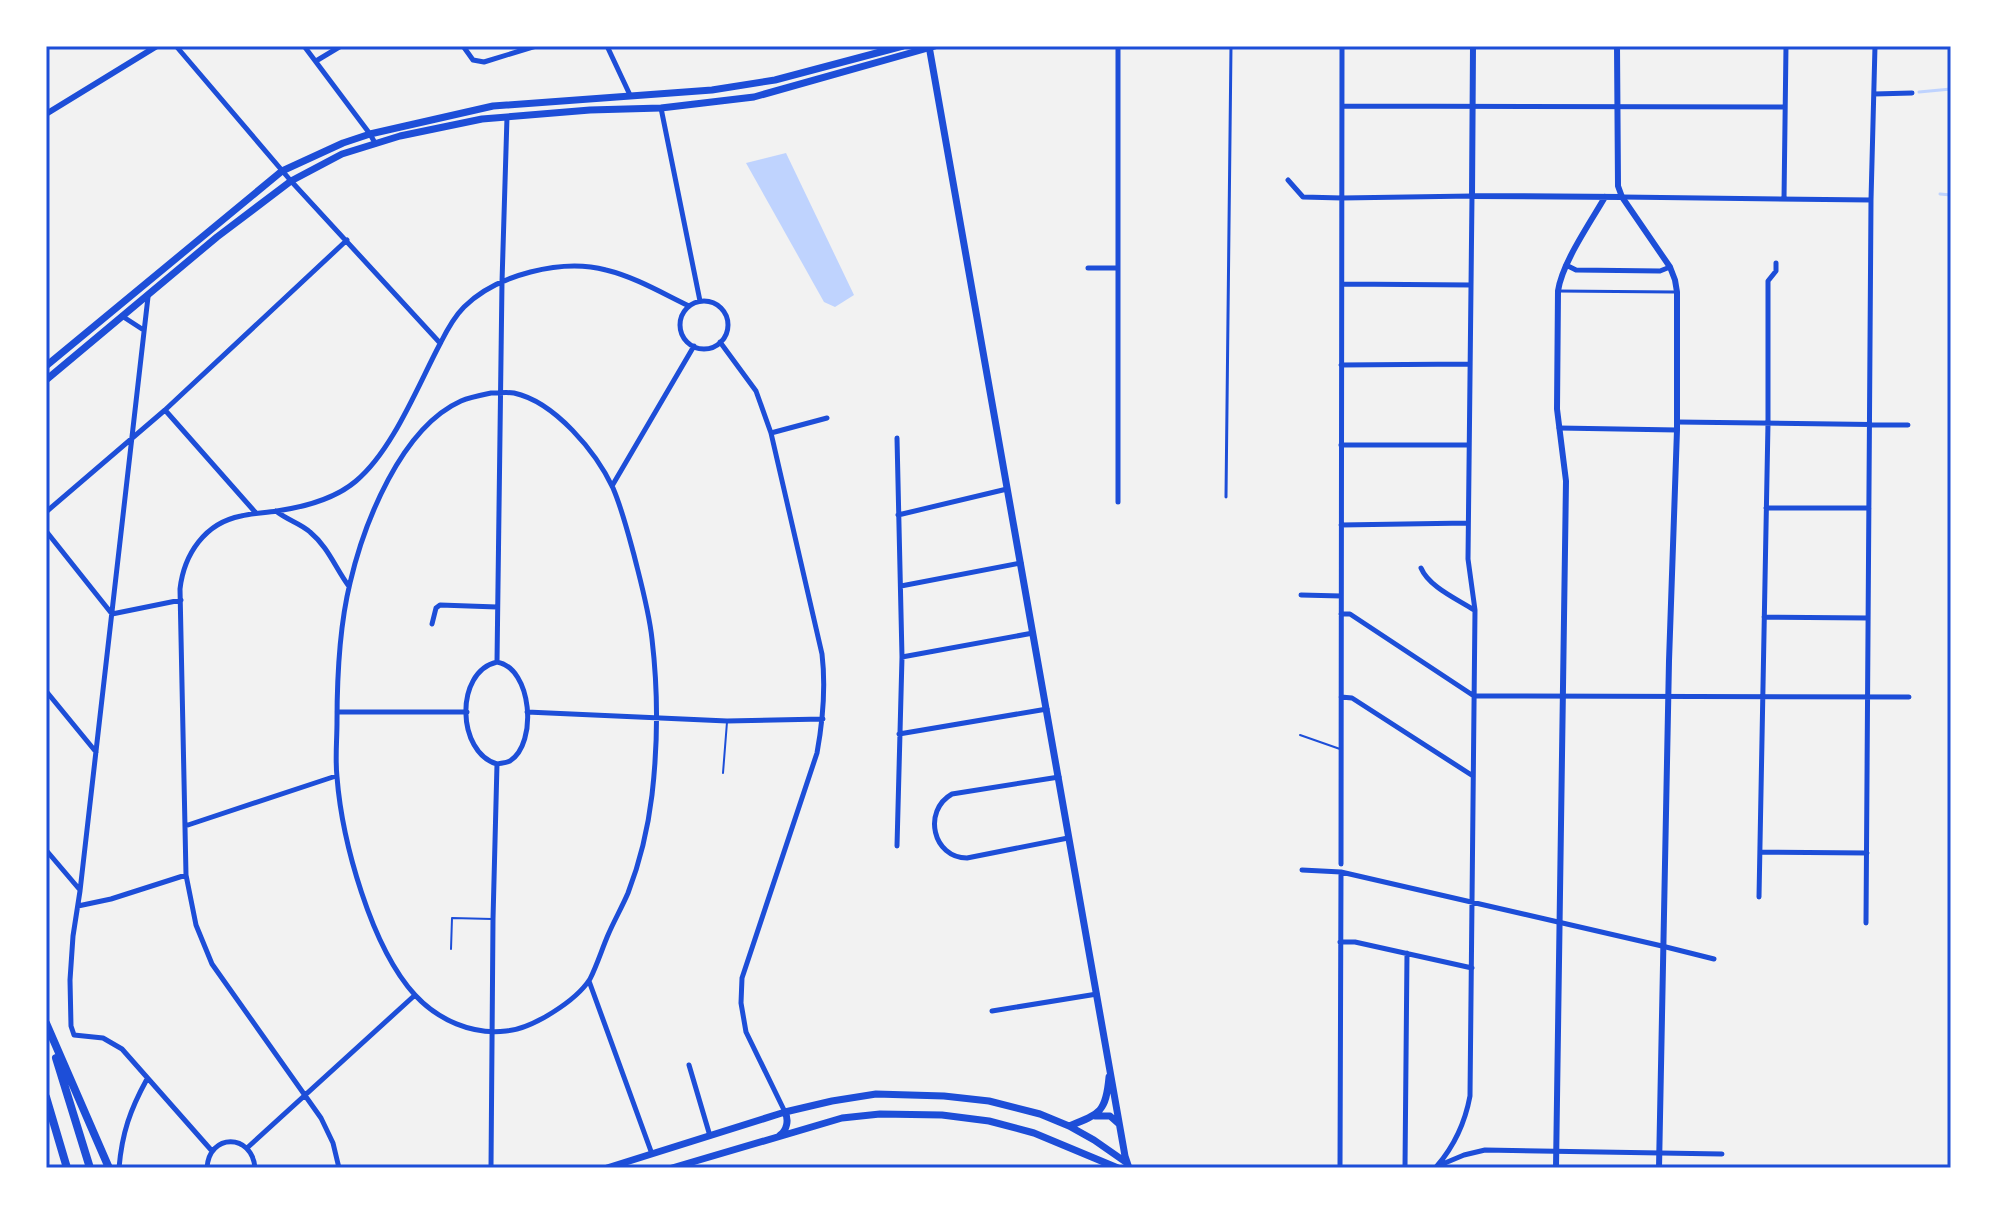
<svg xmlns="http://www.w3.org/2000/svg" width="1997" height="1214" viewBox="0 0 1997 1214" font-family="'DM Sans',sans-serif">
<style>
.water{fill:#bfd3fe}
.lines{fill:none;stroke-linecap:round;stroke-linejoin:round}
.stream{stroke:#bfd3fe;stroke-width:3}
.service{stroke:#1d4ed8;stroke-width:2}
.pedestrian{stroke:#1d4ed8;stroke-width:3}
.minor{stroke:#1d4ed8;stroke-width:5}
.tertiary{stroke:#1d4ed8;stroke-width:6}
.secondary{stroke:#1d4ed8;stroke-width:7}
.primary{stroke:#1d4ed8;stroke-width:7}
.trunk{stroke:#1d4ed8;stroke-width:8}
.neatline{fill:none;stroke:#1d4ed8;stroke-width:3}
</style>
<rect width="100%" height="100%" fill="#f2f2f2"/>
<path class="water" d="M 786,153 L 854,295 L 835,307 L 824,302 L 746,163 Z"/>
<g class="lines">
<path class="stream" d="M 1919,92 L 1951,89
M 1940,194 L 1951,195"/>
<path class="service" d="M 1300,735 L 1340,749
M 723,773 L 727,722
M 451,949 L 452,918 L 492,919"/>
<path class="pedestrian" d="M 1558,291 L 1674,292
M 1226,497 L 1231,46"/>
<path class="minor" d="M 176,46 L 291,181 L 440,343
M 304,46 L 370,134 L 375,143
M 463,46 L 473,60 L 484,62 L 536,46
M 607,46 L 630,95
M 1118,46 L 1118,502
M 316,61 L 341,46
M 1874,94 L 1912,93
M 1342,106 L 1785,107
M 661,108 L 700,301
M 1288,180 L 1303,197 L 1342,198 L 1472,196 L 1468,559 L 1475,610 L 1470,1096 C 1465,1123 1455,1145 1437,1166
M 1622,197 L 1871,200
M 1784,199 L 1786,46
M 1566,265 L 1576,270 L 1660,271 L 1670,267
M 1088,268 L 1118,268
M 1342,284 L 1471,285
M 148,297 L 80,891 L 73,936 L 70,980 L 71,1026 L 74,1035 L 103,1038 L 122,1049 L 212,1151
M680 325a24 24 0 1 1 48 0a24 24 0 1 1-48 0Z
M 122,316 L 142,329
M 720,342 L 756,391 L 771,433 L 822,654 C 826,688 823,720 817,753 L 742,978 L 741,1003 L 746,1032 L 785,1112
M 1341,365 L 1470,364
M 491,393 C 498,393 507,392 514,393 C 555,402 596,452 613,488 C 622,509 628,533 634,555 C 641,583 649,611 652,639 C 658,690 658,743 652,795 C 648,828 640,862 628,893 C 622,907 614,921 608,935 C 602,949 597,965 590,979 C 576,1001 532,1029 506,1031 C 472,1035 438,1020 415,995 C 371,947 342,841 337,777 C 335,759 337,740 337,722 C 337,676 339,628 350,583 C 364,523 401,428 461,401 C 470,397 481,395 491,393 Z
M 165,410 L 255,512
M 1677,422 L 1908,425
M 1559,428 L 1677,430
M 771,433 L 827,418
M 897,438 L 902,657 L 897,846
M 1341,445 L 1469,445
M 612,486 L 694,346
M 1766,508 L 1869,508
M 276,511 C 287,520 300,523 310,532 C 328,547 335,567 348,585
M 46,512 L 165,410 L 347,240
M 898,515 L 1007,489
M 1341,525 L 1468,523
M 46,531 L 112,614 L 181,600
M 1421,568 C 1429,587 1457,599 1474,610
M 901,586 L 1021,563
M 1301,595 L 1341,596
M 1341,614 L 1350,614 L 1474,696 L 1909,697
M 1764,617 L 1868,618
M 432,624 L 436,608 L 440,605 L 497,607
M 902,657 L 1033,633
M 497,662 L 502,282 L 507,117
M 497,662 C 532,668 538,743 510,761 C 506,763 502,763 497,764 C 457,753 454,672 497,662 Z
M 46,691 L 96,752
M 1341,697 L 1352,698 L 1473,776
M 337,712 L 467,712
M 527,712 L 727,721 L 823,719
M 899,734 L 1047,709
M 1059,777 L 952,794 C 922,811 933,858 967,858 L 1068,838
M 185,826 L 336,776
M 46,850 L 80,890
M 1760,852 L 1867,853
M 1341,864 L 1342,46
M 1302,870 L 1341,872 L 1662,946 L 1714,959
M 1759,897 L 1768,423 L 1768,281 L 1776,271 L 1776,263
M 78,906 L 111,899 L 186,875
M 1866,923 L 1871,200 L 1875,46
M 1340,942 L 1355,942 L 1472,968
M 589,981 L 652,1154
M 992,1011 L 1097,994
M 689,1065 L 710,1136
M 247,1148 L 415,995
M 119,1168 C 122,1133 130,1110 147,1079
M 207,1168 C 209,1133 252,1133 255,1168
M 339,1168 L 333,1143 L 321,1118 L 212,964 L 196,925 L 186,875 L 180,589 C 184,554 205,523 241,516 C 253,513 265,513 277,511 C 304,507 335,499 356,481 C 393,450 418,385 441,342 C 447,330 454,317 464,307 C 496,275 562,258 606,270 C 635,277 662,293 689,306
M 491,1168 L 493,919 L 497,764
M 1340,1168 L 1341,872
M 1405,1168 L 1407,953
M 1433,1168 L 1464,1155 L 1485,1150 L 1722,1154"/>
<path class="tertiary" d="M 1473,46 L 1472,196 L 1622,197
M 1617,46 L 1618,186 L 1622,197 L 1670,267 L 1675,280 L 1677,292 L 1677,430 L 1669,661 L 1659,1168
M 46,114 L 157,46
M 1556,1168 L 1566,481 L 1557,409 L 1558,291 C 1562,263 1590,223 1605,197"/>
<path class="secondary" d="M 929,46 L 1125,1156 L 1129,1168
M 1095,1116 L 1110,1116 L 1119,1124
M 1069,1126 C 1100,1114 1106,1112 1109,1077
M 780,1135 C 787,1130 789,1120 785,1112
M 607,1168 L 785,1112 L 832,1101 L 876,1094 L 944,1096 L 989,1101 L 1040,1114 L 1069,1126 L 1094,1140 L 1127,1163
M 672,1168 L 842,1118 L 880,1114 L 942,1115 L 989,1121 L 1034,1133 L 1118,1168"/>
<path class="primary" d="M 46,366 L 282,171 L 343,143 L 370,134 L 493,106 L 712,90 L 775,80 L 903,46
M 46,380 L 217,237 L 291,181 L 342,154 L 400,136 L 482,119 L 590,110 L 661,108 L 754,97 L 935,46"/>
<path class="trunk" d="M 46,1023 L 109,1168
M 56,1058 L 90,1168
M 46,1097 L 67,1168"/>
</g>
<rect width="1997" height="1214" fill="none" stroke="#ffffff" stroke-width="96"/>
<rect x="48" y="48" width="1901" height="1118" class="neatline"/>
</svg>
